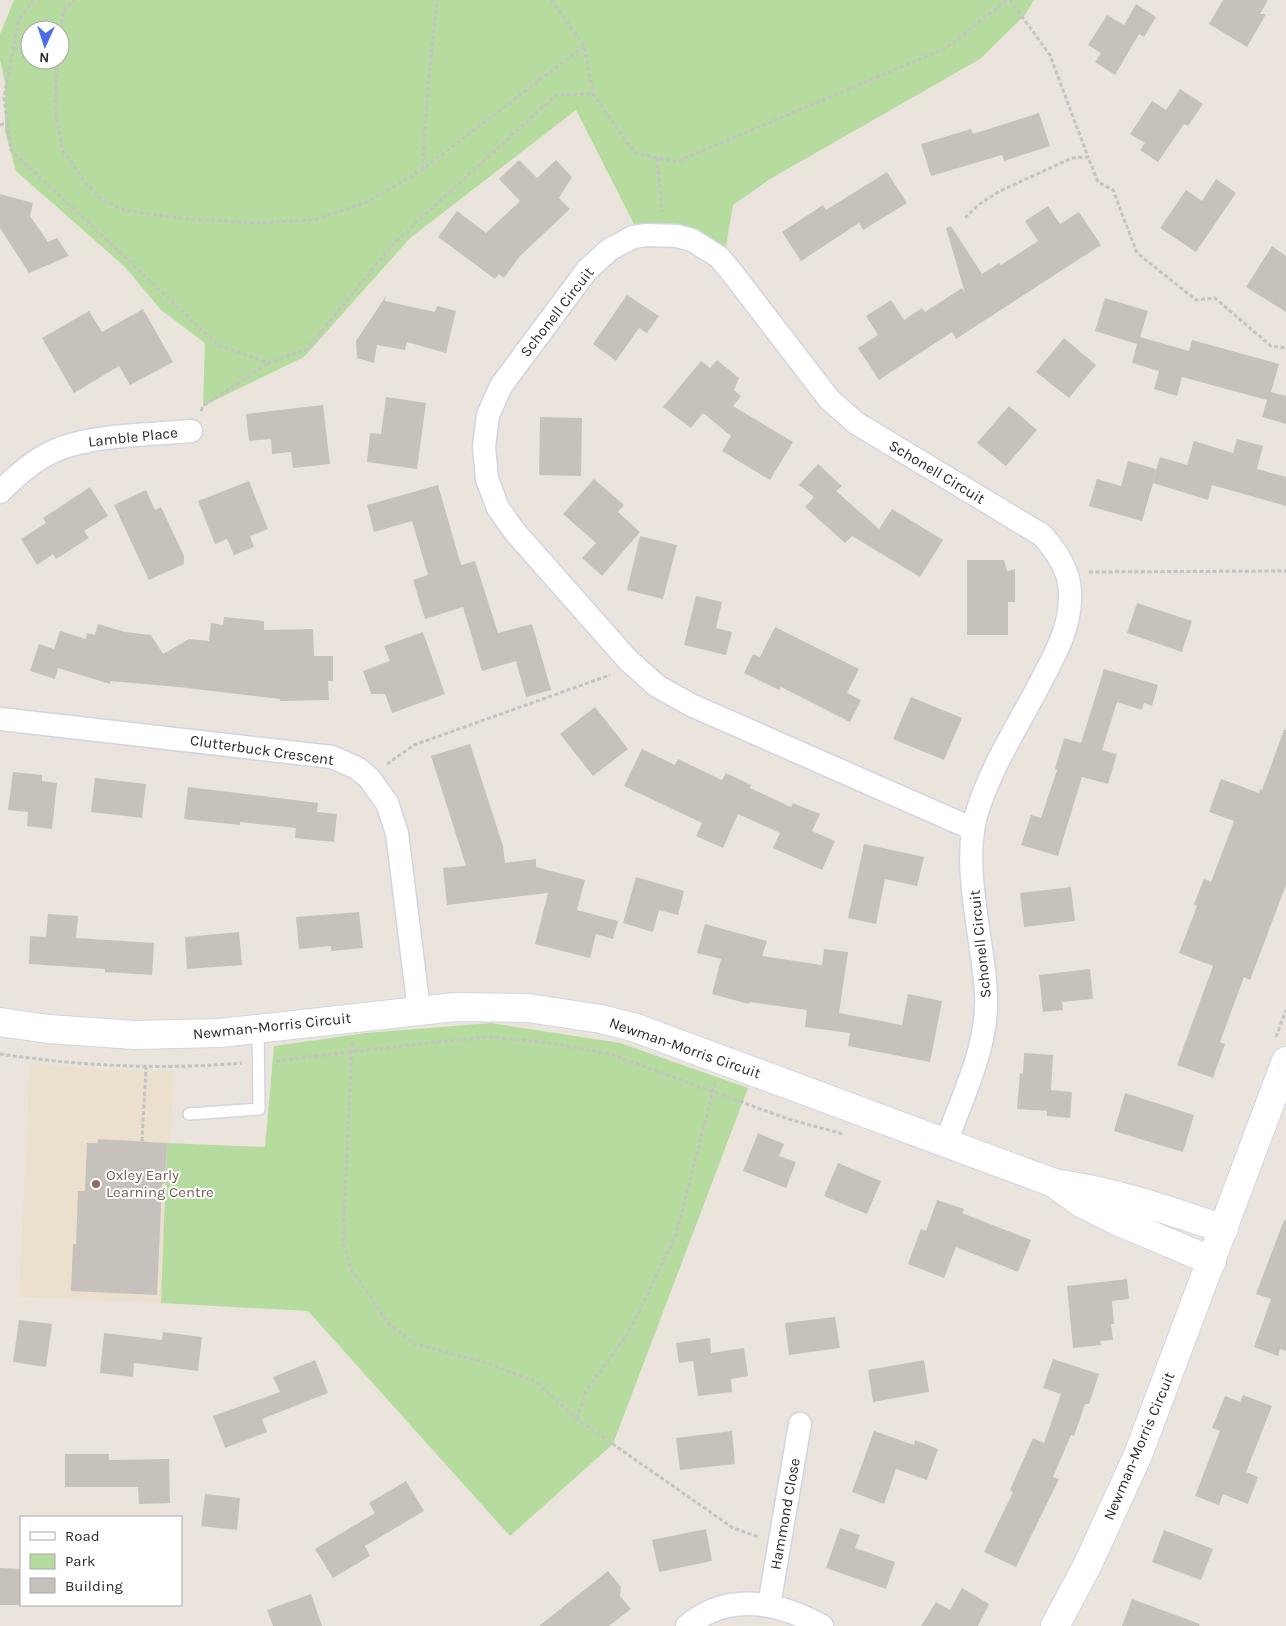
<svg xmlns="http://www.w3.org/2000/svg" width="1286" height="1626" viewBox="0 0 1286 1626" font-family="Karla,sans-serif">
<style>
.education{fill:#eae0cd}
.green{fill:#b5dc9e;fill-rule:evenodd}
.building{fill:#c6c2bb}
.lines{fill:none;stroke-linecap:round;stroke-linejoin:round}
.service-casing{stroke:#d2d5e1;stroke-width:14}
.minor-casing{stroke:#d2d5e1;stroke-width:25}
.tertiary-casing{stroke:#d2d5e1;stroke-width:30}
.path{stroke:#c3c3c3;stroke-width:3;stroke-dasharray:4 2.5;stroke-linecap:butt}
.service{stroke:#fff;stroke-width:11}
.minor{stroke:#fff;stroke-width:22}
.tertiary{stroke:#fff;stroke-width:28}
.education-dot{fill:#8d6e63;stroke:#fff;stroke-width:2}
.labels{text-anchor:middle;stroke-width:4;stroke-linejoin:round;paint-order:stroke}
.street-label{font-size:15px;fill:#292929;stroke:#fff}
.education-label{font-size:15px;fill:#785e54;stroke:#fff;text-anchor:start}
</style>
<rect width="100%" height="100%" fill="#eae4dc"/>
<path class="education" d="M 30,1063 L 101,1070 L 174,1071 L 161,1303 L 19,1297 Z"/>
<path class="green" d="M 14,0 L 1034,0 L 1024,16 L 980,59 L 770,179 L 733,205 L 725,253 L 637,230 L 576,110 L 410,238 L 304,357 L 203,406 L 205,343 L 161,310 L 125,267 L 16,171 L 5,131 L 5,82 L 0,60 L 0,34 ZM 30,30 L 60,30 L 60,60 L 30,60 Z
M 491,1023 L 620,1043 L 748,1088 L 613,1444 L 510,1536 L 308,1311 L 161,1303 L 167,1143 L 265,1147 L 274,1046 L 366,1033 Z"/>
<path class="building" d="M 1223,0 L 1268,0 L 1260,14 L 1266,14 L 1247,47 L 1209,24 Z
M 1136,4 L 1156,17 L 1144,37 L 1139,34 L 1115,75 L 1095,62 L 1101,53 L 1088,45 L 1107,15 L 1124,25 Z
M 1180,89 L 1203,104 L 1188,126 L 1184,124 L 1158,162 L 1140,150 L 1145,143 L 1130,134 L 1152,101 L 1166,110 Z
M 1039,113 L 1050,146 L 1004,161 L 1002,155 L 931,176 L 921,144 L 971,129 L 973,134 Z
M 519,160 L 537,178 L 556,160 L 572,177 L 559,198 L 570,209 L 520,256 L 504,278 L 499,274 L 495,279 L 438,237 L 457,211 L 486,233 L 520,201 L 499,179 Z
M 887,172 L 907,203 L 863,230 L 859,223 L 801,261 L 782,232 L 823,205 L 826,210 Z
M 1216,179 L 1236,193 L 1196,252 L 1160,228 L 1186,190 L 1202,201 Z
M 0,194 L 33,203 L 30,216 L 48,242 L 57,238 L 69,256 L 29,273 L 0,228 Z
M 1048,206 L 1060,224 L 1079,212 L 1101,245 L 956,339 L 952,332 L 879,380 L 858,348 L 878,335 L 866,316 L 891,300 L 904,320 L 922,308 L 925,312 L 962,288 L 965,293 L 946,228 L 951,226 L 982,274 L 999,263 L 1001,265 L 1038,241 L 1025,221 Z
M 1272,246 L 1286,256 L 1286,312 L 1246,287 Z
M 627,295 L 659,316 L 647,333 L 639,328 L 616,361 L 593,344 Z
M 386,296 L 385,301 L 435,312 L 437,306 L 456,311 L 446,353 L 407,342 L 405,350 L 377,345 L 374,363 L 357,358 L 356,341 Z
M 1105,298 L 1148,311 L 1140,337 L 1189,351 L 1192,340 L 1279,364 L 1271,392 L 1286,396 L 1286,424 L 1262,417 L 1267,400 L 1182,377 L 1177,396 L 1154,389 L 1159,371 L 1132,363 L 1137,344 L 1095,331 Z
M 143,309 L 173,362 L 130,385 L 119,366 L 74,393 L 42,338 L 89,311 L 102,332 Z
M 1064,338 L 1096,365 L 1069,398 L 1036,372 Z
M 717,360 L 739,378 L 734,390 L 741,396 L 733,406 L 793,442 L 770,480 L 722,451 L 731,436 L 703,413 L 691,428 L 663,407 L 701,361 L 710,368 Z
M 386,397 L 426,403 L 417,469 L 367,462 L 370,433 L 381,434 Z
M 323,405 L 330,464 L 293,468 L 291,452 L 272,454 L 271,439 L 249,441 L 246,414 Z
M 1009,406 L 1037,430 L 1006,466 L 977,443 Z
M 540,417 L 582,418 L 581,476 L 539,475 Z
M 1237,439 L 1263,446 L 1257,469 L 1286,477 L 1286,506 L 1212,485 L 1208,500 L 1153,483 L 1142,521 L 1089,506 L 1097,479 L 1121,486 L 1128,461 L 1156,469 L 1153,480 L 1160,457 L 1187,465 L 1194,441 L 1233,453 Z
M 818,464 L 842,486 L 836,491 L 879,529 L 892,509 L 943,540 L 920,577 L 852,536 L 845,543 L 805,507 L 814,497 L 799,485 Z
M 594,479 L 624,505 L 618,512 L 640,532 L 602,576 L 582,558 L 596,543 L 563,514 Z
M 249,481 L 268,529 L 250,536 L 254,547 L 234,555 L 227,539 L 215,544 L 198,501 Z
M 438,485 L 461,565 L 475,561 L 498,633 L 532,624 L 551,690 L 526,697 L 516,661 L 482,671 L 463,607 L 425,619 L 413,580 L 428,575 L 412,521 L 374,532 L 367,505 Z
M 90,487 L 108,516 L 84,531 L 89,538 L 56,559 L 53,554 L 37,565 L 21,539 L 46,523 L 43,518 Z
M 146,490 L 155,510 L 161,507 L 184,556 L 184,564 L 149,580 L 114,505 Z
M 640,536 L 677,545 L 663,599 L 627,590 Z
M 967,560 L 1004,560 L 1007,571 L 1015,569 L 1015,602 L 1008,602 L 1008,635 L 967,635 Z
M 696,596 L 722,602 L 716,628 L 732,632 L 726,655 L 684,645 Z
M 1137,603 L 1192,621 L 1182,652 L 1127,633 Z
M 224,617 L 264,621 L 264,630 L 313,629 L 314,656 L 333,656 L 333,681 L 328,681 L 329,700 L 280,701 L 280,699 L 179,687 L 110,681 L 110,684 L 58,668 L 55,679 L 30,671 L 39,644 L 54,649 L 60,631 L 86,639 L 87,633 L 95,635 L 98,624 L 125,632 L 151,635 L 163,654 L 189,639 L 209,641 L 211,623 L 223,625 Z
M 775,627 L 859,669 L 847,693 L 861,700 L 850,722 L 781,687 L 779,690 L 744,673 L 753,654 L 760,657 Z
M 423,632 L 445,694 L 392,713 L 385,694 L 371,694 L 363,671 L 390,661 L 384,646 Z
M 1104,669 L 1158,685 L 1152,706 L 1144,703 L 1142,710 L 1117,702 L 1102,750 L 1117,754 L 1108,784 L 1082,777 L 1058,856 L 1021,845 L 1031,815 L 1041,818 L 1057,770 L 1055,769 L 1064,738 L 1081,743 Z
M 911,697 L 962,718 L 944,760 L 893,739 Z
M 595,707 L 628,749 L 593,776 L 560,734 Z
M 1284,730 L 1286,730 L 1286,885 L 1250,980 L 1244,977 L 1220,1042 L 1225,1044 L 1213,1078 L 1177,1065 L 1213,966 L 1179,953 L 1197,906 L 1194,904 L 1204,879 L 1211,882 L 1234,821 L 1209,812 L 1221,779 L 1259,793 L 1260,789 L 1262,790 Z
M 470,744 L 503,846 L 505,863 L 536,859 L 536,867 L 585,880 L 577,910 L 618,921 L 613,939 L 596,934 L 590,958 L 535,944 L 548,893 L 447,905 L 443,868 L 466,866 L 431,756 Z
M 642,749 L 675,765 L 678,759 L 722,780 L 726,773 L 751,785 L 750,788 L 791,807 L 793,803 L 820,814 L 812,831 L 835,841 L 822,870 L 773,848 L 780,833 L 738,814 L 723,848 L 696,836 L 702,823 L 624,786 Z
M 13,772 L 42,775 L 42,781 L 57,783 L 52,829 L 27,826 L 28,812 L 8,810 Z
M 95,778 L 146,784 L 142,818 L 91,812 Z
M 188,787 L 318,803 L 317,812 L 337,814 L 334,842 L 295,838 L 296,828 L 240,822 L 240,825 L 184,819 Z
M 864,844 L 924,857 L 917,886 L 885,879 L 876,924 L 848,918 Z
M 636,877 L 684,891 L 678,915 L 659,910 L 653,932 L 623,923 Z
M 1071,887 L 1075,921 L 1024,927 L 1020,893 Z
M 359,912 L 363,948 L 331,951 L 331,946 L 299,949 L 296,917 Z
M 48,914 L 78,916 L 76,938 L 154,943 L 152,975 L 105,972 L 105,969 L 29,964 L 30,936 L 46,937 Z
M 705,924 L 767,941 L 762,956 L 822,965 L 824,949 L 848,952 L 839,1013 L 902,1025 L 908,994 L 942,1001 L 930,1062 L 848,1046 L 850,1033 L 805,1027 L 807,1010 L 750,1002 L 749,1004 L 712,994 L 721,959 L 697,953 Z
M 239,932 L 242,965 L 187,969 L 185,937 Z
M 1090,969 L 1093,999 L 1062,1002 L 1063,1010 L 1043,1012 L 1039,975 Z
M 1024,1053 L 1053,1055 L 1051,1090 L 1072,1092 L 1070,1118 L 1047,1116 L 1047,1111 L 1017,1109 L 1020,1073 L 1023,1074 Z
M 1125,1093 L 1194,1115 L 1183,1152 L 1114,1131 Z
M 758,1133 L 784,1144 L 779,1156 L 796,1162 L 786,1188 L 743,1171 Z
M 98,1139 L 167,1143 L 165,1183 L 162,1184 L 157,1295 L 71,1291 L 73,1244 L 76,1244 L 78,1191 L 85,1191 L 87,1143 L 98,1143 Z
M 838,1163 L 881,1181 L 867,1214 L 824,1196 Z
M 937,1200 L 964,1209 L 962,1213 L 1031,1240 L 1018,1272 L 956,1247 L 944,1278 L 908,1264 L 921,1229 L 926,1231 Z
M 1284,1220 L 1286,1220 L 1286,1351 L 1280,1349 L 1278,1356 L 1254,1347 L 1271,1299 L 1256,1294 Z
M 1127,1279 L 1129,1299 L 1112,1301 L 1114,1324 L 1111,1324 L 1113,1340 L 1100,1341 L 1101,1345 L 1073,1348 L 1067,1286 Z
M 835,1317 L 840,1348 L 789,1355 L 785,1323 Z
M 19,1320 L 52,1324 L 46,1367 L 13,1362 Z
M 163,1332 L 202,1337 L 198,1371 L 134,1363 L 133,1377 L 100,1373 L 104,1333 L 162,1340 Z
M 710,1338 L 711,1353 L 744,1348 L 748,1376 L 731,1379 L 732,1392 L 698,1396 L 693,1361 L 679,1363 L 676,1343 Z
M 1053,1359 L 1099,1374 L 1089,1404 L 1085,1404 L 1074,1436 L 1071,1435 L 1053,1477 L 1059,1479 L 1016,1567 L 984,1552 L 1013,1492 L 1010,1490 L 1033,1438 L 1044,1443 L 1061,1394 L 1043,1388 Z
M 315,1360 L 328,1393 L 262,1419 L 267,1432 L 225,1448 L 213,1416 L 280,1392 L 273,1377 Z
M 924,1360 L 929,1392 L 873,1402 L 868,1370 Z
M 1243,1395 L 1272,1406 L 1246,1472 L 1258,1477 L 1248,1504 L 1223,1494 L 1219,1505 L 1195,1496 L 1220,1431 L 1212,1428 L 1225,1396 L 1240,1402 Z
M 732,1431 L 735,1464 L 680,1470 L 676,1438 Z
M 874,1431 L 914,1445 L 915,1440 L 938,1449 L 927,1480 L 896,1469 L 884,1504 L 852,1492 Z
M 65,1454 L 109,1454 L 109,1460 L 169,1459 L 170,1503 L 139,1504 L 138,1487 L 65,1487 Z
M 406,1481 L 424,1511 L 365,1546 L 370,1556 L 333,1578 L 315,1549 L 375,1513 L 369,1503 Z
M 205,1494 L 240,1498 L 237,1530 L 201,1526 Z
M 840,1528 L 860,1535 L 855,1548 L 895,1562 L 886,1589 L 826,1568 Z
M 706,1529 L 712,1561 L 659,1572 L 652,1540 Z
M 1164,1530 L 1213,1549 L 1201,1580 L 1152,1562 Z
M 0,1568 L 21,1569 L 21,1605 L 0,1605 Z
M 608,1571 L 621,1587 L 620,1596 L 631,1609 L 609,1626 L 539,1626 Z
M 962,1588 L 989,1604 L 978,1626 L 921,1626 L 936,1602 L 950,1610 Z
M 311,1594 L 322,1626 L 273,1626 L 267,1610 Z
M 1132,1599 L 1200,1624 L 1199,1626 L 1122,1626 Z"/>
<g class="lines">
<g class="service-casing">
<path id="service" d="M 189,1114 L 259,1109 L 258,1029"/>
</g>
<g class="minor-casing">
<path id="minor" d="M 0,492 C 14,478 30,463 48,454 C 85,434 149,435 191,431
M 0,719 L 332,757 L 357,768 L 369,778 L 387,803 L 397,833 L 419,1010
M 946,1142 C 963,1095 989,1045 986,993 C 983,938 960,862 978,809 C 992,766 1017,727 1038,687 C 1054,656 1072,627 1070,591 C 1069,569 1056,551 1042,535 L 856,423 L 829,399 L 730,270 L 719,257 L 692,240 L 677,236 L 647,235 L 633,237 L 609,250 L 587,270 L 501,386 L 488,415 L 484,447 L 487,479 L 498,508 L 515,532 L 628,660 L 657,686 L 691,705 L 973,829
M 769,1605 L 800,1424
M 687,1626 C 729,1591 778,1602 822,1626"/>
</g>
<g class="tertiary-casing">
<path id="tertiary" d="M 0,1022 L 49,1029 L 134,1035 L 220,1033 L 455,1007 L 528,1008 L 601,1019 L 636,1028 L 1054,1183 C 1113,1191 1168,1210 1224,1229
M 1059,1187 L 1083,1204 L 1115,1220 L 1212,1261
M 1055,1626 L 1087,1566 L 1138,1455 L 1286,1061"/>
</g>
<path class="path" d="M 34,0 L 19,19 L 4,98 L 11,150 L 218,345 L 269,363 L 307,349 L 395,242 L 556,95 L 593,94 L 635,153 L 676,162 L 946,48 L 1007,0
M 551,0 L 584,46 L 593,94
M 1010,0 L 1050,55 L 1088,157
M 60,36 L 63,11 L 74,0
M 57,60 L 55,111 L 63,151 L 85,182 L 102,200 L 124,210 L 178,218 L 255,223 L 314,220 L 367,202 L 422,170 L 584,46
M 0,125 L 8,123
M 657,158 L 662,212
M 422,169 L 428,88 L 437,0
M 965,218 L 978,205 L 1000,191 L 1072,158 L 1088,157 L 1098,182 L 1113,190 L 1137,253 L 1196,300 L 1215,298 L 1271,346 L 1286,348
M 201,411 L 203,406 L 269,363
M 1089,572 L 1286,571
M 387,764 L 414,745 L 610,675
M 1276,1037 L 1286,1010
M 352,1043 L 343,1241 L 351,1269 L 388,1323 L 415,1344 L 488,1363 L 536,1382 L 577,1419 L 733,1528 L 759,1537
M 0,1054 C 80,1066 161,1070 242,1063
M 276,1061 L 417,1044 L 490,1037 L 550,1043 L 610,1054 L 788,1119 L 843,1134
M 142,1141 L 146,1067
M 577,1419 L 586,1391 L 629,1332 L 676,1235 L 715,1083"/>
<use href="#service" class="service"/>
<use href="#minor" class="minor"/>
<use href="#tertiary" class="tertiary"/>
</g>
<circle class="education-dot" cx="96" cy="1184" r="5"/>
<g class="labels">
<g class="street-label">
<text transform="translate(557 312) rotate(-52)" y="5">Schonell Circuit</text>
<text transform="translate(133 437) rotate(-6)" y="5">Lamble Place</text>
<text transform="translate(937 472) rotate(31)" y="5">Schonell Circuit</text>
<text transform="translate(262 750) rotate(8)" y="5">Clutterbuck Crescent</text>
<text transform="translate(980 944) rotate(-96)" y="5">Schonell Circuit</text>
<text transform="translate(272 1026) rotate(-6)" y="5">Newman-Morris Circuit</text>
<text transform="translate(685 1048) rotate(19)" y="5">Newman-Morris Circuit</text>
<text transform="translate(1139 1446) rotate(-67)" y="5">Newman-Morris Circuit</text>
<text transform="translate(785 1514) rotate(-80)" y="5">Hammond Close</text>
</g>
<g class="education-label">
<text x="106" y="1180">Oxley Early<tspan x="106" dy="17">Learning Centre</tspan></text>
</g>
</g>
<rect x="20" y="1516" width="162" height="90" fill="#ffffff" stroke="#a9a9a9"/>
<rect x="30" y="1532" width="25" height="8" fill="#ffffff" stroke="#a9a9a9"/>
<text x="65" y="1541" font-size="15" fill="#292929">Road</text>
<rect x="30" y="1554" width="25" height="15" fill="#b5dc9e" stroke="#a9a9a9"/>
<text x="65" y="1566" font-size="15" fill="#292929">Park</text>
<rect x="30" y="1578" width="25" height="15" fill="#c6c2bb" stroke="#a9a9a9"/>
<text x="65" y="1591" font-size="15" fill="#292929">Building</text>
<g transform="translate(45 45) rotate(183)"><circle r="24" fill="#ffffff" stroke="#a9a9a9"/>
<path d="M0-4L9 19L0 12L-9 19Z" fill="#4b6de9"/>
<text y="-8" font-size="14" font-weight="bold" text-anchor="middle" fill="#292929">N</text>
</g>
</svg>
